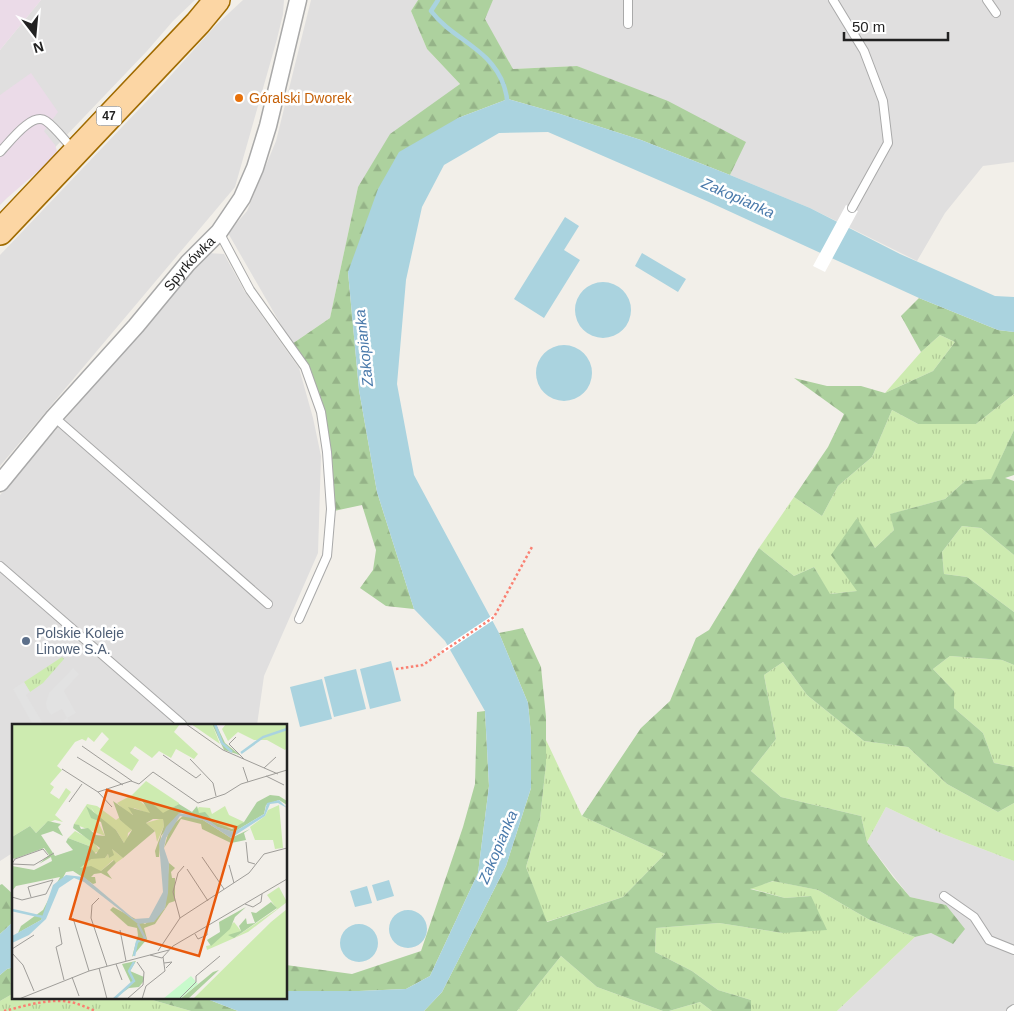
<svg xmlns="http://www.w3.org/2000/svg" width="1014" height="1011" viewBox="0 0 1014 1011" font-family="Arial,sans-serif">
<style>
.residential{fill:#e0dfdf}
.industrial{fill:#ebdbe8}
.grass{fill:url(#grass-tufts)}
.forest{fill:url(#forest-firs)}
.parking{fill:#e2e2e2}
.water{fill:#aad3df}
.pier{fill:#fff}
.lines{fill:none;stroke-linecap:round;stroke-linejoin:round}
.stream{stroke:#aad3df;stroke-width:4.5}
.lane-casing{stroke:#a9a9a9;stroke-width:10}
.street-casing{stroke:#a9a9a9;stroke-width:19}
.primary-casing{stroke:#a06b00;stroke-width:28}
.path{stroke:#fa8072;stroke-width:2.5;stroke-dasharray:2.5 2.5;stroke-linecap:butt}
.lane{stroke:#fff;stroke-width:8}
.street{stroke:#fff;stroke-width:16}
.primary{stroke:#fcd6a4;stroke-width:25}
.food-dot{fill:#e8710a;stroke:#fff;stroke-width:2}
.service-dot{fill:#5c6f8a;stroke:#fff;stroke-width:2}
.labels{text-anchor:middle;stroke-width:5;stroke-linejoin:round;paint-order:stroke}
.shield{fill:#fff;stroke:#646464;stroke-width:1}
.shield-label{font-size:12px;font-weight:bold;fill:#222}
.food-label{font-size:14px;fill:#c56008;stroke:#fff;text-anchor:start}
.street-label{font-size:14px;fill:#222;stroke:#fff}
.service-label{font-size:14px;fill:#4e5e75;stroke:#fff;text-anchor:start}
.water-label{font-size:15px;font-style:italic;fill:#4a7aab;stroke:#fff}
.inset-river{fill:none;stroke:#aad3df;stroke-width:2.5}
.inset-road{fill:none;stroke:#9f9d99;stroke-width:1}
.view{fill:#e8590c;fill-opacity:0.15;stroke:#e8590c;stroke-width:2.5}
.inset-edge{fill:none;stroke:#222;stroke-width:2.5}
</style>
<defs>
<pattern id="grass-tufts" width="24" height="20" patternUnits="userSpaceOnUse" patternTransform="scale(1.25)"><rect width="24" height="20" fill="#cdebb0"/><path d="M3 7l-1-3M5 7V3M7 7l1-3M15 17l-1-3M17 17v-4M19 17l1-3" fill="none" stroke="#b0c997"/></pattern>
<pattern id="forest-firs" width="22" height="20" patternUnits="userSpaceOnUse" patternTransform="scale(1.25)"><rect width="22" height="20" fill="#add19e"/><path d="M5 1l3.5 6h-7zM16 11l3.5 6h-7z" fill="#95b388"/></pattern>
</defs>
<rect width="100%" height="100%" fill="#f2efe9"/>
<path class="residential" d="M 41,0 L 195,0 L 173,21 L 147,51 L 0,205 L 0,50 Z
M 243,0 L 284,0 L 283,14 L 277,39 L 235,187 L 0,466 L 0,255 L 164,83 L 216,25 Z
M 311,0 L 418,0 L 411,11 L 427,49 L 460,84 L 437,102 L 358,187 L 330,318 L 292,344 L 228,233 L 247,211 L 276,141 Z
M 493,0 L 1014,0 L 1014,162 L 983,166 L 945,213 L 917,261 L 810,208 L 730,175 L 745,142 L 577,66 L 513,69 L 484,19 Z
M 208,253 L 224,254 L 245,292 L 299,368 L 313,418 L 321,456 L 318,553 L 264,676 L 257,725 L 14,725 L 14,852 L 0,861 L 0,495 Z
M 886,807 L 943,834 L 1014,861 L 1014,1011 L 837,1011 L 915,937 L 931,933 L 953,944 L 946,905 L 910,897 L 867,842 Z"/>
<path class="industrial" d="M 0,0 L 41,0 L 0,50 Z
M 31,73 L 58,112 L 44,131 L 55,145 L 58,154 L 0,204 L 0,95 Z"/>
<path class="grass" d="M 940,335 L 955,342 L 933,371 L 885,393 L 921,352 Z
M 1014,394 L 1014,430 L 991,480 L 965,481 L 945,499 L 891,514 L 894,530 L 875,548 L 856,518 L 858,591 L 829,594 L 814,567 L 794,576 L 759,548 L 794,497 L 822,516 L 838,486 L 872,457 L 892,410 L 918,424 L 976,424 Z
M 962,526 L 981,528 L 1014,555 L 1014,612 L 967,577 L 944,574 L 942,552 Z
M 950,656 L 1002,660 L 1014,665 L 1014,767 L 994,763 L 983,733 L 954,708 L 954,691 L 933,669 Z
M 62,657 L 64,659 L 43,683 L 30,692 L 24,682 Z
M 783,662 L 807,695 L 864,741 L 908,747 L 947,784 L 998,812 L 1014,803 L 1014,861 L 943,834 L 886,807 L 867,842 L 861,816 L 781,797 L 751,771 L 776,739 L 764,675 Z
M 546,740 L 582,816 L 665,854 L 623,897 L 546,922 L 526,867 L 540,819 L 546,764 Z
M 774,881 L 818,890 L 868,919 L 915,937 L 837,1011 L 751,1011 L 751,1000 L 718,990 L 692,971 L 655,952 L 656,928 L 719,923 L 783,933 L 811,896 L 785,898 L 749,888 Z
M 561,956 L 597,987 L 663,1011 L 517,1011 Z
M 14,993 L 14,997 L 142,997 L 191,1011 L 0,1011 L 0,1001 Z
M 700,1002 L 712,1011 L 669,1011 Z"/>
<path class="forest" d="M 418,0 L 493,0 L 485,19 L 513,69 L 577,66 L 668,101 L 746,142 L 730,175 L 641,140 L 557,113 L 508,99 L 458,118 L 348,272 L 359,390 L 377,492 L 414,609 L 386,606 L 360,588 L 373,570 L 376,550 L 362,505 L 334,511 L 328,432 L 311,373 L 292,344 L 330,318 L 358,187 L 390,134 L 460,84 L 427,49 L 411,11 Z
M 919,298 L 998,330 L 1014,332 L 1014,394 L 976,424 L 918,424 L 892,410 L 872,457 L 838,486 L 822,516 L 794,497 L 828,447 L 844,414 L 794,378 L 827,386 L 861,386 L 885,393 L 933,371 L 955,342 L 940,335 L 921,352 L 901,316 Z
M 1014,430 L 1014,475 L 1005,478 L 1014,481 L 1014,555 L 981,528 L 962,526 L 942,552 L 944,574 L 967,577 L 1014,612 L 1014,665 L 1002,660 L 950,656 L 933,669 L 954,691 L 954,708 L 983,733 L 994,763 L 1014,767 L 1014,803 L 998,812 L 947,784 L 908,747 L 864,741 L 807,695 L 783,662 L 764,675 L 776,739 L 751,771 L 781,797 L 861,816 L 867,842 L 893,877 L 910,897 L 946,905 L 965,929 L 953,944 L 931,933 L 915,937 L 868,919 L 818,890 L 773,881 L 750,889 L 785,898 L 811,896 L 827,930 L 783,933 L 719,923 L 656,928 L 655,952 L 692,971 L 718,990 L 751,1000 L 751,1011 L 712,1011 L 700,1002 L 669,1011 L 663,1011 L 597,987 L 561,956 L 517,1011 L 424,1011 L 442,992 L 506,866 L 531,788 L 531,735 L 528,703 L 499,633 L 523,628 L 541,667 L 546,717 L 546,764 L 540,819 L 526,867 L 547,922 L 623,897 L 665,854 L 582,816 L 641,728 L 670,701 L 696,638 L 709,630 L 759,548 L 794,576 L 814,567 L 830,594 L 857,591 L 831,555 L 857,518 L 875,548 L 894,530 L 890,514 L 945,499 L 965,481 L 991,479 Z
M 485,711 L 489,786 L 478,873 L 430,976 L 406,989 L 359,991 L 286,991 L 286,965 L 352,974 L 421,951 L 463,827 L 475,784 L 477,712 Z
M 2,884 L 14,895 L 14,921 L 0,934 L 0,885 Z
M 14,967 L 14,993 L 0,1001 L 0,975 L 7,969 Z
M 142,997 L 202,997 L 238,1011 L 191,1011 Z"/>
<path class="parking" d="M 73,668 L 79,674 L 64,691 L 76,713 L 67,718 L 71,725 L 56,725 L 67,718 L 62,709 L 51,715 L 47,709 L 46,703 L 49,693 Z
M 24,682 L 30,692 L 26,695 L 44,725 L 33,725 L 13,689 Z"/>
<path class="water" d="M 508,99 L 557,113 L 641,140 L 730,175 L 810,208 L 900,254 L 995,296 L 1014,297 L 1014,332 L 998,330 L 919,298 L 709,202 L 548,132 L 499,133 L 444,165 L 422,207 L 406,280 L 397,384 L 414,475 L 499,633 L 528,703 L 531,735 L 531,788 L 506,866 L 442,992 L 424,1011 L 238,1011 L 202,997 L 286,997 L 286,991 L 359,991 L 406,989 L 430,976 L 478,873 L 489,786 L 485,711 L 445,641 L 414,609 L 377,492 L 359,390 L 348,272 L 378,189 L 399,152 L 458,118 Z
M 565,217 L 579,226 L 564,250 L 580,260 L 544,318 L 514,299 Z
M 642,253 L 686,279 L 678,292 L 635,266 Z
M575 310a28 28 0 1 1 56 0a28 28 0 1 1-56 0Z
M536 373a28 28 0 1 1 56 0a28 28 0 1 1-56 0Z
M 391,661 L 401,701 L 370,709 L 360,669 Z
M 356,669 L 366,709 L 334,717 L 324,677 Z
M 322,679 L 332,719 L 300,727 L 290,687 Z
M 389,880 L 394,896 L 377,901 L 372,885 Z
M 367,886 L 372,903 L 355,907 L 350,891 Z
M389 929a19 19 0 1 1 38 0a19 19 0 1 1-38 0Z
M 14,921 L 14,967 L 7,969 L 0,975 L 0,934 Z
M340 943a19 19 0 1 1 38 0a19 19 0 1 1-38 0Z"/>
<path class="pier" d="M 846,205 L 858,211 L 825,272 L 813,266 Z
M 493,615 L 495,619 L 445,653 L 442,649 Z"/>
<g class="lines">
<path class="stream" d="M 438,0 L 431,11 C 453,40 491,48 504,86 C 506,93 508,98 507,105"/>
<g class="lane-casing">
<path id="lane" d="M 628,0 L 628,24
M 833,0 L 864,51 L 883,101 L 888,143 L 852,208
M 987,0 L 996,13
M 0,152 C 9,143 32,111 46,121 C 56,128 65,141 74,150
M 219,232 L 250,290 L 305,367 L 321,412 L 327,452 L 331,509 L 327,556 L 299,619
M 54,417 L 268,604
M 0,566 L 182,724
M 944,896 L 974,917 L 989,940 L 1014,950
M 1011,1011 L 1014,1009"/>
</g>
<g class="street-casing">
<g id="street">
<path id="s1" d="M 0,483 L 54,417 L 136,326 L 188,263 L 219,232 L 242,198 L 255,168 L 268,126 L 298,0"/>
</g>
</g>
<g class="primary-casing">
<path id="primary" d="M 0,232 L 198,23 L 217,0"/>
</g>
<path class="path" d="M 396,669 L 423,665 L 494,617 L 533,545
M 4,1011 C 25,1006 48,998 70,1002 C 78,1003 87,1008 96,1011"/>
<use href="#lane" class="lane"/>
<use href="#street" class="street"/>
<use href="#primary" class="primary"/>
</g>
<circle class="food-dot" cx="239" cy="98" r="5"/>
<circle class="service-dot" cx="26" cy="641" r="5"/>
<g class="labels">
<rect class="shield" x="96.5" y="106.5" width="25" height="19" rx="4"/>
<g class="shield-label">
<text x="109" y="120">47</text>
</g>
<g class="food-label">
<text x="249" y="103">Góralski Dworek</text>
</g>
<g class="street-label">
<text dy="5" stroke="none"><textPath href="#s1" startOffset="290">Spyrkówka</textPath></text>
</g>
<g class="service-label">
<text x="36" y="638">Polskie Koleje<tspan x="36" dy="16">Linowe S.A.</tspan></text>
</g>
<g class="water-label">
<text transform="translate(738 198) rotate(24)" y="5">Zakopianka</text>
<text transform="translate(364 348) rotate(-96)" y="5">Zakopianka</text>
<text transform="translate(498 847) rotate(-67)" y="5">Zakopianka</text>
</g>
</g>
<g transform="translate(12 724)">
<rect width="275" height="275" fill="#f2efe9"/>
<path d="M 0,0 L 168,0 L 162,8 L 186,30 L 182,35 L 164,25 L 159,34 L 147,27 L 140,34 L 123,22 L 118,29 L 127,36 L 120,47 L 88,26 L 97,15 L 90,8 L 82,18 L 76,13 L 74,17 L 70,15 L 63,18 L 45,42 L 50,46 L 38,60 L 42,63 L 38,69 L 47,75 L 54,64 L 59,68 L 43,91 L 51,98 L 43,96 L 33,100 L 24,109 L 18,102 L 0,113 ZM 179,0 L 200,0 L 208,20 L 182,2 ZM 214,0 L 274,0 L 275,24 L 273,26 L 255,16 L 242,16 L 226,8 L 216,17 L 210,5 ZM 134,57 L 167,79 L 167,80 L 151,90 L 140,79 L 128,77 L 139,87 L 138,90 L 122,84 L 120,89 L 124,91 L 116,89 L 105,79 L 120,71 ZM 75,80 L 85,82 L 104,96 L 108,93 L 108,96 L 117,102 L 120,106 L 116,109 L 115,118 L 112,119 L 104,106 L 85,93 L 79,83 L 93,112 L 62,100 ZM 267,81 L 271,124 L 263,125 L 261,116 L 243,116 L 238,103 L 253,92 L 256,86 ZM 213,82 L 217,91 L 232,98 L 226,104 L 212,103 L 184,87 L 187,83 L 198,84 L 200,90 ZM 151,94 L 152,102 L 145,118 L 143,107 L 134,99 ZM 63,107 L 81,117 L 88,127 L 82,129 L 77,122 L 56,114 ZM 100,125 L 111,134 L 104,139 L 101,136 L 89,147 L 67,144 L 79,134 L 93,134 L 96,130 L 97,134 ZM 267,163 L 275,178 L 236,208 L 195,226 L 194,222 L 199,221 L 222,198 L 229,207 L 222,214 L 265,185 L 255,171 ZM 275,185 L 275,275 L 181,275 L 259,198 Z" fill="#cdebb0"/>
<path d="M 200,0 L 204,0 L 213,19 L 228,31 L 212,26 ZM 258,71 L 267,72 L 275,77 L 275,81 L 267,76 L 254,81 L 252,90 L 222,108 L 205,103 L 192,93 L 170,87 L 149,112 L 147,133 L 144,133 L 143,127 L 152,102 L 151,95 L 141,95 L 134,99 L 143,107 L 111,134 L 100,125 L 102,131 L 97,134 L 96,130 L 93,134 L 79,135 L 68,144 L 79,142 L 89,147 L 102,136 L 104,139 L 95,148 L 100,155 L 89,149 L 82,150 L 79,153 L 83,153 L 84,159 L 81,160 L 61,147 L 54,148 L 29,196 L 6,209 L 9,202 L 31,186 L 48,153 L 4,162 L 0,167 L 0,142 L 22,146 L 40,137 L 39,133 L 27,140 L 37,131 L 32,124 L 2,135 L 0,133 L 0,113 L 18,102 L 24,109 L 36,97 L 49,100 L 46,103 L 51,112 L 41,107 L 29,111 L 43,132 L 61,126 L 54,118 L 56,114 L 77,122 L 84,130 L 88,124 L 61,104 L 62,100 L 67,101 L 69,105 L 76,104 L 84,111 L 93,112 L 89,98 L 79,94 L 74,82 L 104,106 L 112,119 L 120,106 L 108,96 L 101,77 L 121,91 L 116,83 L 138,89 L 129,75 L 140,79 L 151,89 L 167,80 L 180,88 L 185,82 L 187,89 L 193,88 L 202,98 L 220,105 L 232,98 L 245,78 ZM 172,91 L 191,96 L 219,114 L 238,105 L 232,109 L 234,116 L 219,119 L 190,105 L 189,100 L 169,95 L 152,124 L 158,103 ZM 157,139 L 163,144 L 159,148 L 160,154 L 163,154 L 163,177 L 157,179 L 143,200 L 132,204 L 135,215 L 120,233 L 126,211 L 125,204 L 116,202 L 98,186 L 101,183 L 133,200 L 153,184 ZM 259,178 L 265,184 L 222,214 L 216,211 L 229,207 L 227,202 L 234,194 L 235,200 L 243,199 L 239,188 L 244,189 ZM 234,183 L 223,193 L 218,205 L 199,222 L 195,216 L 208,208 L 207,198 ZM 124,237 L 118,247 L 132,253 L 131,258 L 127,263 L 117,264 L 101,275 L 119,259 L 110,240 ZM 207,246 L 176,275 L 168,275 L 201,248 Z" fill="#add19e"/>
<path d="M 179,252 L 186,260 L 168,275 L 151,275 Z" fill="#c8facc"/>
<path d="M 267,76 L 275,84 L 266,79 L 258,80 L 253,92 L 219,114 L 191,96 L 168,92 L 154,114 L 152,124 L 157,139 L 156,169 L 153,184 L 142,198 L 126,200 L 72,158 L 62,154 L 47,164 L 34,195 L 17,211 L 0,219 L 0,212 L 29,196 L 41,161 L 54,151 L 72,153 L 122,195 L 137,194 L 151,168 L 147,119 L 154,103 L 167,89 L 192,93 L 206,103 L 222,108 L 252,90 L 255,79 Z" fill="#aad3df"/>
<path class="inset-river" d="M 203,0 L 210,19 L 220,28M 229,29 L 251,13 L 275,5M 0,186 L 31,193M 122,232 L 125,218 L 133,214 L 126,200M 102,275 L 122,257 L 117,247 L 122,238"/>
<path class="inset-road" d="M 174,0 L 211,26 L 266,50M 224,13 L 217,20 L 232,35M 70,22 L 120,57M 151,31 L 184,54 L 189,50M 65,33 L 111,61M 178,35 L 201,59 L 204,72M 231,43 L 236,58M 252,44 L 264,33M 50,45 L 86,68 L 119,57 L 127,60 L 141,48 L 186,79 L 213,70 L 229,60 L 275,46M 254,52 L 272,61M 86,68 L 100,83M 57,78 L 70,60M 234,118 L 236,138 L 243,140M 190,133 L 212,165M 0,140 L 22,141 L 42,129M 0,140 L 3,135 L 31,125 L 36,131M 217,141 L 222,159M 175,145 L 196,177M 0,173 L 10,176 L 34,170 L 41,156 L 16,163 L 19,173M 87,174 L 80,181 L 79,194 L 95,242M 233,180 L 241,183 L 249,178 L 250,170M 61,194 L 77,247M 168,194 L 161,168 L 166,149 L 172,142M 47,203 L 50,220 L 44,223 L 52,256M 108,206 L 114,237M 183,210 L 186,215 L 195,211 L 195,202M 0,225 L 22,211M 146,227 L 168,194 L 237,149 L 252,130 L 275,124M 0,229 L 11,241 L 22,267M 138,231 L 150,234 L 161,222 L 275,155M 152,239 L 160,238 L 154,244M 104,240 L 110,256M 87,244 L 95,275M 60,253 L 67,272M 7,275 L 77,247 L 157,226M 115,275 L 131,261 L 132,248 L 125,238M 130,275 L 134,262 L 153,247 L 151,233M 167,275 L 184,258 L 184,252 L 208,232"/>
<path class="view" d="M 95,66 L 224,103 L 187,232 L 58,195 Z"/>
<rect width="275" height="275" class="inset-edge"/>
</g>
<g transform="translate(35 35) rotate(164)" stroke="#ffffff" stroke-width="4" paint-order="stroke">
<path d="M0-4L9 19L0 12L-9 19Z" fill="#222222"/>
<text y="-8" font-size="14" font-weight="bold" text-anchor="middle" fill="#222222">N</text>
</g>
<path d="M844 32v8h104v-8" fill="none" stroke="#222222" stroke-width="2.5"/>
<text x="852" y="32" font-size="15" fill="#222222" stroke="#ffffff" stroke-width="4" paint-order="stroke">50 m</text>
</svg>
